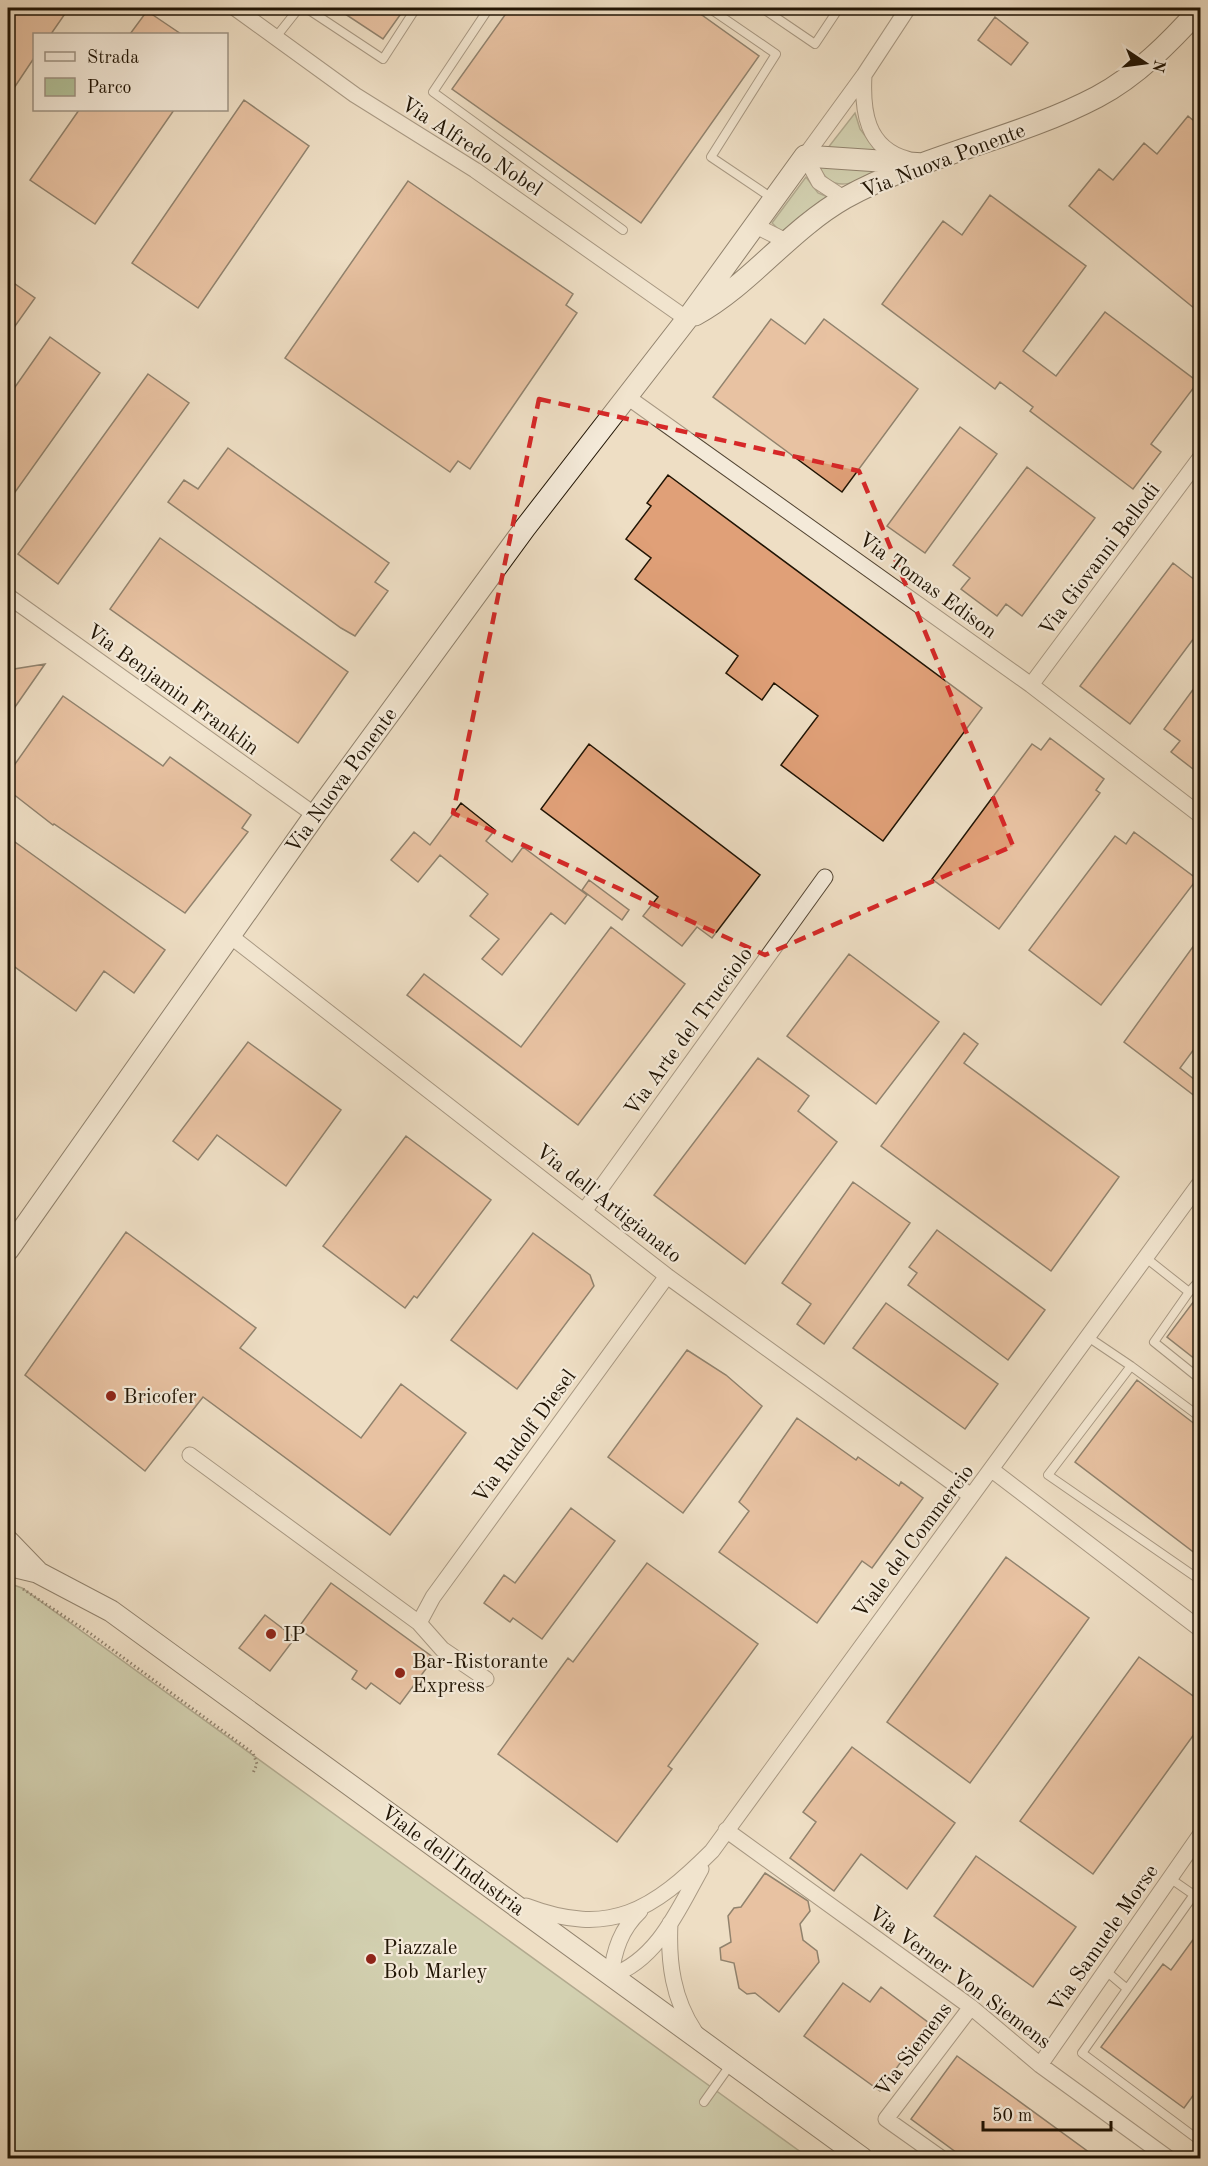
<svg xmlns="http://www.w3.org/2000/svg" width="1208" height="2166" viewBox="0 0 1208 2166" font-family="'Old Standard TT',serif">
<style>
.green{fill:#b2c29a;stroke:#696b4f;stroke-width:1.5}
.building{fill:#e0a078;stroke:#201404;stroke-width:1.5}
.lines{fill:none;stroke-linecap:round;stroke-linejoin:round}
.lane-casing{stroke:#544634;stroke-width:10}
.street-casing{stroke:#544634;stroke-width:17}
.secondary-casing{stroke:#201404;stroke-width:23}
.path{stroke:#201404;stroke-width:3;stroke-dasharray:1.5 3;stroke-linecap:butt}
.lane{stroke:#f4ead9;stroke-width:8}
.street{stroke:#f4ead9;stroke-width:15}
.secondary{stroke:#f4ead9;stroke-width:21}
.marked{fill:none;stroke:#d62828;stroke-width:4.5;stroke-dasharray:12 8;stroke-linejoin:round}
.poi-dot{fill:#8f2418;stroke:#f4ead9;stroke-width:2}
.labels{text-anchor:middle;stroke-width:4.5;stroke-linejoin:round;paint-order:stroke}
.street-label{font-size:21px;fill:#201404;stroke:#f4ead9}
.poi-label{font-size:21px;fill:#201404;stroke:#f4ead9;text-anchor:start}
</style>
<rect width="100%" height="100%" fill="#eedec4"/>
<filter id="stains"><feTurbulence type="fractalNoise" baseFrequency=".00333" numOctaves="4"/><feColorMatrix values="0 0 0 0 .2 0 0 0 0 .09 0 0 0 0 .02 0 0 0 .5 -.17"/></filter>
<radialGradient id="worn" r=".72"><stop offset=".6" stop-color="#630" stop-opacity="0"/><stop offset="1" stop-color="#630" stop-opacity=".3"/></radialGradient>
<path class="green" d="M 855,113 L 860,129 L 878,153 L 827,149 Z
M 819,166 L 882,169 C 862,181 831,197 819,166 Z
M 806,177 L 818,193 L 828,197 L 781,232 L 772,223 Z
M 8,1583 L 22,1588 L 809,2158 L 8,2158 Z"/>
<path class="building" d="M 8,8 L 69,8 L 51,34 L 34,34 L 34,58 L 8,97 Z
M 336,8 L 405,8 L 383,39 Z
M 510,8 L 692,8 L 759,56 L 641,223 L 452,89 Z
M 147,11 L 181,34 L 130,34 Z
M 995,17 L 1028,43 L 1011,65 L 978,40 Z
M 244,100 L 309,146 L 198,308 L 132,263 Z
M 79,110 L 174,110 L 95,224 L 30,180 Z
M 1188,116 L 1200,126 L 1200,313 L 1069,206 L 1099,169 L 1113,180 L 1144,143 L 1157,154 Z
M 408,181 L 573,294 L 566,305 L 577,313 L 470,469 L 458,461 L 450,472 L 285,358 Z
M 990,195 L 1086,266 L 1023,351 L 1056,376 L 1105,312 L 1198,382 L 1151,444 L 1161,452 L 1133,489 L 1030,411 L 1033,407 L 1000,382 L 995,389 L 882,304 L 943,221 L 962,235 Z
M 8,279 L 35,298 L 8,336 Z
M 771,319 L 805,344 L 824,319 L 918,389 L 842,492 L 713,397 Z
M 50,337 L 100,373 L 8,502 L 8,397 Z
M 148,374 L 189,403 L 58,584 L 18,554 Z
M 960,427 L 997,454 L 925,553 L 887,526 Z
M 228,448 L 389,563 L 375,582 L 388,591 L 355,636 L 341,628 L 168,502 L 184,480 L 198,489 Z
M 1027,467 L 1095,518 L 1022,616 L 1006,604 L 997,616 L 961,589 L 970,578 L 953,565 Z
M 668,475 L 982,708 L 883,841 L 781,765 L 818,716 L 774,683 L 762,700 L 726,673 L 738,656 L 635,579 L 651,558 L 626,539 L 651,506 L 647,503 Z
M 160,538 L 348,672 L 298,743 L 110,609 Z
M 1173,563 L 1200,584 L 1200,630 L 1130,724 L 1080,686 Z
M 45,664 L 8,717 L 8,670 Z
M 1200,680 L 1200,759 L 1193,769 L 1171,752 L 1180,741 L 1164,729 Z
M 63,696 L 163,766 L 170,757 L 251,815 L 242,828 L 248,832 L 185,913 L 54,824 L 53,825 L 8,790 L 8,774 Z
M 1050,738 L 1104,779 L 1096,790 L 1100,793 L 999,929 L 932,879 L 1032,744 L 1041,750 Z
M 589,744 L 760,875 L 712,938 L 697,927 L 682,946 L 643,916 L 658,897 L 541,809 Z
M 461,803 L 495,830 L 486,841 L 512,862 L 523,847 L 587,895 L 565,924 L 551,913 L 502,975 L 482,959 L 499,939 L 470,916 L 488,894 L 440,855 L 418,882 L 391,860 L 414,832 L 430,845 Z
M 1134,832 L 1197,879 L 1101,1005 L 1029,950 L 1115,836 L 1126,844 Z
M 8,837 L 165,950 L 134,993 L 104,971 L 76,1011 L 8,962 Z
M 589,880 L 629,910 L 622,920 L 582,890 Z
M 611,927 L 685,984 L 578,1125 L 407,995 L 424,974 L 521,1047 Z
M 1200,937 L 1200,1041 L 1180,1068 L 1200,1084 L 1200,1100 L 1124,1042 Z
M 849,954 L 939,1022 L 876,1104 L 787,1036 Z
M 964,1033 L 978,1044 L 964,1063 L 1119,1177 L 1051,1271 L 881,1146 Z
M 248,1042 L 341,1110 L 286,1186 L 217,1135 L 198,1160 L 173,1141 Z
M 758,1058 L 809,1096 L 798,1111 L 837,1142 L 745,1264 L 654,1195 Z
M 406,1136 L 491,1200 L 417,1298 L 414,1296 L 405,1308 L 323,1246 Z
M 853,1182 L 910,1223 L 824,1344 L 797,1324 L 811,1304 L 782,1283 Z
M 937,1230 L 1045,1310 L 1008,1360 L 908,1285 L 917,1273 L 909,1267 Z
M 126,1232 L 256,1328 L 240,1348 L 361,1438 L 401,1384 L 466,1433 L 390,1535 L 203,1397 L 145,1471 L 25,1375 Z
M 533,1233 L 590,1275 L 594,1286 L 517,1389 L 451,1340 Z
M 1200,1293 L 1200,1363 L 1167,1337 Z
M 886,1303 L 998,1384 L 965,1429 L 853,1348 Z
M 687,1350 L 726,1375 L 762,1406 L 683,1513 L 608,1457 Z
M 1137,1380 L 1200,1428 L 1200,1557 L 1075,1462 Z
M 797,1418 L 856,1460 L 858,1457 L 899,1486 L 901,1482 L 923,1498 L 872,1568 L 862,1561 L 817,1623 L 719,1552 L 749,1511 L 739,1502 Z
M 571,1508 L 615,1541 L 542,1639 L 513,1618 L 510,1622 L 484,1603 L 504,1575 L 515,1583 Z
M 1006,1557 L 1089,1618 L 970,1783 L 887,1722 Z
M 647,1563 L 758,1644 L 668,1766 L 672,1769 L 617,1842 L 498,1754 L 568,1658 L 573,1662 Z
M 331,1583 L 434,1658 L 400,1704 L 371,1683 L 366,1689 L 352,1679 L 357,1671 L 298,1628 Z
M 265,1615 L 295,1638 L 270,1671 L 239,1648 Z
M 1139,1657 L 1200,1701 L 1200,1726 L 1093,1874 L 1020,1821 Z
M 852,1747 L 955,1823 L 907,1889 L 861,1854 L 834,1891 L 790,1858 L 816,1822 L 803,1812 Z
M 976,1856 L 1076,1927 L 1033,1987 L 934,1916 Z
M 765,1873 L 808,1901 L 810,1911 L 800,1924 L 803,1940 L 817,1951 L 819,1962 L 779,2012 L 755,1993 L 747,1994 L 739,1988 L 734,1963 L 721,1960 L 720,1948 L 731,1942 L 728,1916 L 734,1908 L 741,1907 Z
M 1200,1930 L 1200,2086 L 1184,2108 L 1101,2047 L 1163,1964 L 1171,1970 Z
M 843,1983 L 870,2002 L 881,1987 L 929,2023 L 880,2091 L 804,2036 Z
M 957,2056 L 1097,2158 L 964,2158 L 911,2119 Z"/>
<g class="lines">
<g class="lane-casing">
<path id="lane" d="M 306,8 L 383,59 L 416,8
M 489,8 L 433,92 L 623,230
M 709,8 L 776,54 L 711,157 L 772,198
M 762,8 L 815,44 L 839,8
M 276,37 L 299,8
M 1146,1258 L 1189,1292 L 1200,1280
M 1189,1292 L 1154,1342 L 1200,1379
M 1088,1337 L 1131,1366 L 1048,1475 L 1200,1580
M 1131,1366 L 1200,1417
M 1171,1879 L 1194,1895
M 1200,1886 L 1082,2053 L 1200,2141
M 1106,1971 L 1126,1988
M 704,2102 L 731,2064
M 1194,2158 L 1200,2149"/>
</g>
<g class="street-casing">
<path id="street" d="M 235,8 L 355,95 L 475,170 L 687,319
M 864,75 C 862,110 866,148 907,159
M 845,199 L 819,182 L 805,156 L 864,75 L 908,8
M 754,225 L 786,241
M 626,396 L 1031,685 L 1200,815
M 8,596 L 315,815
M 1031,685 L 1200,458
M 229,935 L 667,1276 L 971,1496
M 585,1210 L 825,877
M 190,1455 L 419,1623 L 442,1649 L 486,1679
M 992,1470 L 1200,1629
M 419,1623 L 433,1597 L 667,1276
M 726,1830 L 971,2007 L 1040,2065 L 1168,2158
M 526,1906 C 610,1938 653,1910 712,1851 L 1200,1183
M 640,1911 C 621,1929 614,1950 611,1976 C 658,1959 678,1910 701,1869
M 670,1923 C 668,1963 673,1999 695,2032
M 1040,2065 L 1200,1835
M 941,2158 L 886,2119 L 971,2007"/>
</g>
<g class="secondary-casing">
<path id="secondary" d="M 695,315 C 751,284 789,230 845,198 C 925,154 1017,139 1097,97 C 1137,76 1171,41 1200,9
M 8,1250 L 315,815 L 525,528 L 687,319 L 805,156 L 924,164
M 8,1541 L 37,1571
M 8,1565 L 37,1572 L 111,1611 L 862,2158"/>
</g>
<path class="path" d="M 23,1589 L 91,1634 L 253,1753 L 257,1764 L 253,1773"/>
<use href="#lane" class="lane"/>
<use href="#street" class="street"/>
<use href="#secondary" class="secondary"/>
</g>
<path d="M0 0H1208V2166H0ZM 539,399 L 859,471 L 1013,846 L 765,955 L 453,813 Z" fill="#eedec4" fill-opacity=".55" fill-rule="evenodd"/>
<path class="marked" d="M 539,399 L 859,471 L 1013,846 L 765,955 L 453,813 Z"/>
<g class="poi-dot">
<circle cx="111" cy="1396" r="6"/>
<circle cx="271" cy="1634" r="6"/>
<circle cx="400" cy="1673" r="6"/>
<circle cx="371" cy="1959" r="6"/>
</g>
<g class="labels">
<g class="street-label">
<text transform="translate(472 146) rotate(33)" y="7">Via Alfredo Nobel</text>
<text transform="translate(943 160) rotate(-21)" y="7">Via Nuova Ponente</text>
<text transform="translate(1099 559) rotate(-53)" y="7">Via Giovanni Bellodi</text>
<text transform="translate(928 585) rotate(36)" y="7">Via Tomas Edison</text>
<text transform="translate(173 689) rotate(36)" y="7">Via Benjamin Franklin</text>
<text transform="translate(341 780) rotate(-54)" y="7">Via Nuova Ponente</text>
<text transform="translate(688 1031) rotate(-54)" y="7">Via Arte del Trucciolo</text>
<text transform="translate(609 1203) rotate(38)" y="7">Via dell'Artigianato</text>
<text transform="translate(524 1436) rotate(-54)" y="7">Via Rudolf Diesel</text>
<text transform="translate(913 1541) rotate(-53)" y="7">Viale del Commercio</text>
<text transform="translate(453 1860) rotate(36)" y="7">Viale dell'Industria</text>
<text transform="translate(1103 1938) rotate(-55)" y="7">Via Samuele Morse</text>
<text transform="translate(960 1977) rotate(37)" y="7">Via Verner Von Siemens</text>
<text transform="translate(913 2049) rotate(-53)" y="7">Via Siemens</text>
</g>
<g class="poi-label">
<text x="123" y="1403">Bricofer</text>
<text x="283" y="1641">IP</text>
<text x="412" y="1668">Bar-Ristorante<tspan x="412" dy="24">Express</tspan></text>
<text x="383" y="1954">Piazzale<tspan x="383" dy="24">Bob Marley</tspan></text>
</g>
</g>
<rect width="1208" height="2166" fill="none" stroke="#eedec4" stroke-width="30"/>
<rect x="9" y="9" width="1190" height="2148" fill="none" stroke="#201404" stroke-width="3"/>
<rect x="15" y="15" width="1178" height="2136" fill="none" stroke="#201404" stroke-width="1.5"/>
<rect x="33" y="33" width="195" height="78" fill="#f4ead9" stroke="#9f9484" stroke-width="1.5"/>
<rect x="45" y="52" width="30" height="9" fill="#f4ead9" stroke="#9f9484" stroke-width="1.5"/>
<text x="87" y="63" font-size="18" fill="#201404">Strada</text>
<rect x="45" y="78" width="30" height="18" fill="#b2c29a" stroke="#9f9484" stroke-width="1.5"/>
<text x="87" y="93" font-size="18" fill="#201404">Parco</text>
<g transform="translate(1145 63) rotate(103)" stroke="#f4ead9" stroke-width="4.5" paint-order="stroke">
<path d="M0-4.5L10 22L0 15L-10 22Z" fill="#201404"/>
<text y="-9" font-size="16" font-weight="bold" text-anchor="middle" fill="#201404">N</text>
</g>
<path d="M983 2121v9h128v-9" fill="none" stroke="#201404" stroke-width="3"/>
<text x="992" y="2121" font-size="18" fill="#201404" stroke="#f4ead9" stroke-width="4.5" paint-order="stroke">50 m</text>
<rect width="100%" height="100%" filter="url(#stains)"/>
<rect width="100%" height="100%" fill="url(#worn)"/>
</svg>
